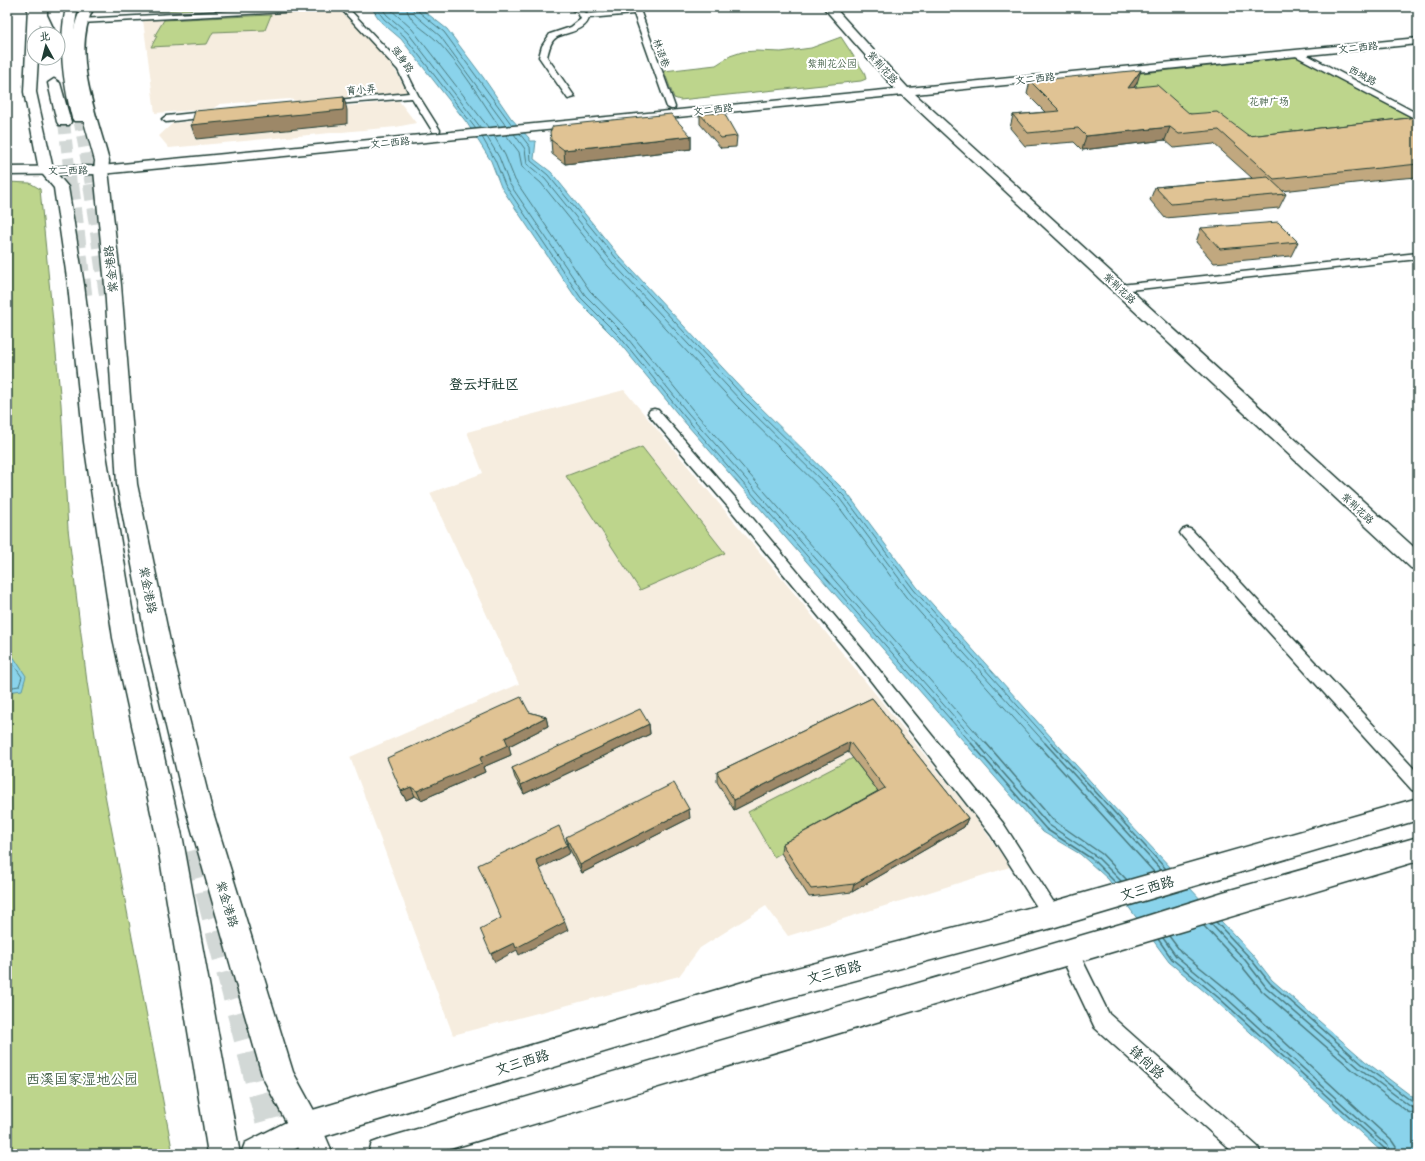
<svg xmlns="http://www.w3.org/2000/svg" width="1425" height="1161" viewBox="0 0 1425 1161" font-family="Delius,'LXGW WenKai TC',sans-serif">
<style>
.built{fill:#f6eddf}
.green{fill:#bdd58c;stroke:#6e8960}
.water{fill:#8ad3eb;stroke:#5f97a2}
.lines{fill:none;stroke-linecap:round;stroke-linejoin:round}
.shore-far1{stroke:#4a797d;stroke-width:1}
.shore{stroke:#4a797d;stroke-width:1.5}
.highway-tunnel-far2{stroke:#d2d8d6;stroke-width:12;stroke-dasharray:12 6;stroke-linecap:butt}
.highway-tunnel-far1{stroke:#d2d8d6;stroke-width:16;stroke-dasharray:16 8;stroke-linecap:butt}
.highway-tunnel{stroke:#d2d8d6;stroke-width:28;stroke-dasharray:28 14;stroke-linecap:butt}
.street-casing{stroke:#1f3d34;stroke-width:3}
.secondary-casing{stroke:#1f3d34;stroke-width:3}
.primary-casing{stroke:#1f3d34;stroke-width:3}
.highway-casing{stroke:#1f3d34;stroke-width:3}
.street{fill:#fff;fill-rule:evenodd}
.secondary{fill:#fff;fill-rule:evenodd}
.primary{fill:#fff;fill-rule:evenodd}
.highway{fill:#fff;fill-rule:evenodd}
.wall{fill:#c1a87f;stroke:#1f3d34}
.shaded-wall{fill:#9d8868;stroke:#1f3d34}
.building{fill:#e0c394;stroke:#1f3d34}
.labels{text-anchor:middle;stroke-width:4;stroke-linejoin:round;paint-order:stroke}
.far-street-label{font-size:10px;fill:#1f3d34;stroke:#fff}
.far-park-label{font-size:10px;fill:#46634a;stroke:#fff}
.street-label{font-size:12px;fill:#1f3d34;stroke:#fff}
.quarter-label{font-size:14px;font-weight:bold;fill:#1f3d34;stroke:#fff}
.near-street-label{font-size:14px;fill:#1f3d34;stroke:#fff}
.near-park-label{font-size:14px;fill:#46634a;stroke:#fff}
</style>
<rect width="100%" height="100%" fill="#fff"/>
<filter id="ink" filterUnits="userSpaceOnUse"><feTurbulence type="fractalNoise" baseFrequency=".025" numOctaves="2"/><feDisplacementMap in="SourceGraphic" scale="8" xChannelSelector="R" yChannelSelector="G"/><feConvolveMatrix kernelMatrix="1 2 1 2 8 2 1 2 1" color-interpolation-filters="sRGB"/></filter>
<g filter="url(#ink)">
<path class="built" d="M 331,11 L 340,11 L 379,49 L 397,73 L 407,92 L 298,102 L 290,99 L 220,104 L 212,109 L 155,113 L 143,20 Z
M 399,101 L 416,123 L 396,127 L 169,148 L 159,136 L 173,123 Z
M 624,390 L 798,598 L 978,821 L 1010,867 L 788,936 L 766,906 L 700,948 L 679,976 L 453,1035 L 350,757 L 519,684 L 430,493 L 483,473 L 467,432 Z"/>
<path class="green" d="M 143,7 L 245,7 L 140,12 Z
M 271,15 L 265,30 L 213,32 L 207,44 L 151,47 L 157,36 L 155,35 L 164,20 Z
M 841,37 L 864,72 L 866,79 L 861,81 L 680,100 L 674,98 L 664,71 L 716,65 L 730,56 L 742,52 L 756,51 L 781,52 L 811,48 Z
M 1298,57 L 1418,121 L 1255,144 L 1223,119 L 1166,110 L 1122,75 Z
M 7,182 L 30,183 L 40,189 L 61,404 L 68,529 L 87,682 L 100,768 L 173,1154 L 7,1154 Z
M 642,447 L 725,553 L 640,590 L 566,476 Z
M 853,758 L 882,797 L 774,857 L 748,812 Z"/>
<path class="water" d="M 371,7 L 419,7 L 447,29 L 483,77 L 511,118 L 529,138 L 529,141 L 536,141 L 534,159 L 551,172 L 619,256 L 747,394 L 847,493 L 917,587 L 1109,802 L 1252,954 L 1272,980 L 1365,1061 L 1418,1101 L 1418,1154 L 1384,1154 L 1217,1002 L 1169,962 L 1108,879 L 1080,854 L 1043,832 L 681,418 L 617,340 L 578,301 L 501,187 L 491,161 L 467,123 L 401,39 L 381,22 Z
M 7,647 L 26,676 L 22,690 L 7,692 Z"/>
<g class="lines">
<path class="shore-far1" d="M 375,7 L 384,19 L 404,36 L 476,129
M 381,7 L 387,15 L 408,33 L 481,128
M 388,7 L 412,29 L 488,127
M 406,7 C 410,24 425,29 437,41 C 461,66 479,97 499,126
M 412,7 L 415,15 L 440,36 L 506,126
M 417,7 L 419,12 L 444,32 L 512,125
M 514,134 L 525,149 L 527,164 L 545,179 L 612,262 L 740,400 L 840,499 L 910,593 L 1046,744
M 520,134 L 530,147 L 531,161 L 548,175 L 616,258 L 744,397 L 844,496 L 914,590 L 1052,744
M 506,135 L 519,152 L 522,167 L 541,183 L 608,266 L 736,405 L 836,503 L 906,597 L 1037,744
M 494,136 L 505,155 L 515,180 L 590,291 L 628,330 L 692,409 L 986,744
M 482,137 L 495,160 L 505,185 L 581,298 L 620,337 L 684,416 L 972,744
M 487,137 L 499,157 L 509,183 L 585,295 L 624,334 L 688,413 L 978,744
M 7,655 L 22,677 L 19,686 L 7,688"/>
<path class="shore" d="M 971,743 L 1046,829 L 1092,859 L 1116,883
M 977,743 L 1049,825 L 1097,857 L 1121,881
M 986,743 L 1053,820 L 1102,854 L 1127,880
M 1037,743 L 1154,872
M 1045,743 L 1161,870
M 1051,743 L 1166,869
M 1216,922 L 1249,957 L 1270,983 L 1362,1064 L 1414,1103 L 1418,1104
M 1211,924 L 1245,960 L 1266,987 L 1359,1068 L 1411,1107 L 1418,1109
M 1204,926 L 1240,964 L 1262,991 L 1355,1072 L 1408,1112 L 1418,1115
M 1169,936 L 1181,952 L 1228,990 L 1392,1141 L 1396,1147 L 1397,1154
M 1163,938 L 1176,956 L 1223,995 L 1388,1146 L 1391,1154
M 1158,939 L 1172,959 L 1220,999 L 1385,1149 L 1386,1154"/>
<path class="highway-tunnel-far2" d="M 79,118 L 91,185
M 64,122 L 71,185"/>
<path class="highway-tunnel-far1" d="M 71,184 L 85,301
M 91,184 L 107,295"/>
<path class="highway-tunnel" d="M 198,849 L 278,1154"/>
<g class="street-casing">
<path id="street" d="M 301,7 L 347,7 L 404,67 L 418,95 L 440,130 L 439,132 L 433,132 L 412,98 L 324,105 L 324,101 L 327,101 L 409,93 L 398,70 L 341,9 L 81,23 L 77,21 L 81,19 Z
M 567,7 C 576,7 581,7 587,14 L 633,10 L 631,7 L 639,7 L 675,107 L 674,109 L 671,109 L 667,107 L 634,14 L 589,18 C 586,31 567,32 557,37 C 550,41 549,50 547,57 L 575,97 L 568,99 L 539,57 L 542,46 L 550,34 L 571,27 L 581,19 L 578,13 Z
M 1294,51 L 1300,51 L 1418,114 L 1418,120 L 1294,55 Z
M 213,111 L 216,112 L 216,116 L 166,122 L 162,119 L 166,116 Z
M 1418,253 L 1418,259 L 1120,291 L 1115,288 L 1120,285 Z
M 654,409 L 658,410 L 739,502 L 863,650 L 1003,823 L 1058,909 L 1061,915 L 1058,921 L 1052,924 L 1046,921 L 991,835 L 853,658 L 729,508 L 650,416 L 648,413 L 650,410 Z
M 1187,528 L 1192,530 L 1418,773 L 1418,792 L 1412,790 L 1182,536 L 1180,533 L 1182,530 Z
M 1068,943 L 1075,945 L 1109,1014 L 1258,1147 L 1261,1154 L 1235,1154 L 1095,1028 L 1059,952 L 1061,945 Z"/>
</g>
<g class="secondary-casing">
<path id="secondary" d="M 823,7 L 834,7 L 908,88 L 1418,38 L 1418,44 L 915,94 L 1418,551 L 1418,570 L 1411,568 L 902,95 L 101,174 L 7,175 L 7,167 L 101,166 L 895,89 Z
M 1418,798 L 1418,820 L 1052,928 L 750,1008 L 312,1140 L 286,1154 L 241,1154 L 245,1143 L 306,1112 L 750,980 L 1052,902 Z
M 1418,837 L 1418,861 L 433,1154 L 368,1154 L 372,1143 L 383,1139 L 1131,921 L 1223,892 Z"/>
</g>
<g class="primary-casing">
<path id="primary" d="M 28,7 L 40,7 L 39,34 L 34,34 L 34,58 L 38,58 L 36,92 L 53,169 L 68,187 L 84,285 L 104,442 L 137,638 L 183,840 L 240,1154 L 208,1154 L 157,840 L 113,638 L 84,442 L 68,285 L 54,188 L 39,170 L 24,92 Z
M 82,7 L 94,7 C 70,52 97,115 109,161 L 108,170 L 121,285 L 137,484 L 172,651 L 211,806 L 293,1072 L 317,1116 L 333,1154 L 301,1154 L 294,1137 L 263,1078 L 185,806 L 148,651 L 117,484 L 105,285 L 94,170 L 95,161 C 83,114 58,52 82,7 Z"/>
</g>
<g class="highway-casing">
<path id="highway" d="M 35,7 L 47,7 L 47,15 L 56,34 L 44,34 L 35,15 Z
M 66,7 L 78,7 C 69,46 76,80 86,118 L 84,121 L 74,121 L 72,118 C 63,80 58,46 66,7 Z
M 54,79 L 60,83 L 71,122 L 69,125 L 59,125 L 57,122 L 48,83 Z"/>
</g>
<use href="#street" class="street"/>
<use href="#secondary" class="secondary"/>
<use href="#primary" class="primary"/>
<use href="#highway" class="highway"/>
</g>
<path class="wall" d="M 1030,81 L 1137,83 L 1134,88 L 1190,114 L 1249,136 L 1418,117 L 1418,177 L 1392,179 L 1282,191 L 1286,194 L 1279,208 L 1165,218 L 1150,200 L 1155,187 L 1252,178 L 1214,144 L 1174,148 L 1165,140 L 1082,150 L 1074,142 L 1025,146 L 1010,128 L 1013,115 L 1045,112 L 1027,94 Z
M 700,114 L 737,136 L 736,147 L 721,148 L 700,124 Z
M 691,136 L 691,149 L 565,164 L 552,154 L 551,140 Z
M 1201,228 L 1298,242 L 1291,256 L 1214,263 L 1196,242 Z
M 872,698 L 968,818 L 964,827 L 852,892 L 809,897 L 781,853 L 782,844 L 878,791 L 848,752 L 734,810 L 717,782 L 717,772 Z
M 529,712 L 546,717 L 548,726 L 509,746 L 511,755 L 483,767 L 485,772 L 421,800 L 415,796 L 406,800 L 401,791 Z
M 649,724 L 650,734 L 524,794 L 515,778 L 512,768 Z
M 690,818 L 582,873 L 568,846 L 566,837 Z"/>
<path class="shaded-wall" d="M 1141,70 L 1137,83 L 1124,101 L 1128,88 Z
M 344,97 L 347,110 L 347,124 L 196,139 L 191,125 Z
M 1170,127 L 1165,140 L 1082,150 L 1086,136 Z
M 691,136 L 691,149 L 565,164 L 564,150 Z
M 546,717 L 548,726 L 509,746 L 511,755 L 483,767 L 485,772 L 421,800 L 417,791 L 480,758 L 505,738 Z
M 649,724 L 650,734 L 524,794 L 521,785 Z
M 850,742 L 848,752 L 734,810 L 734,800 Z
M 411,787 L 415,796 L 406,800 L 401,791 Z
M 689,809 L 690,818 L 582,873 L 580,865 Z
M 968,818 L 964,827 L 852,892 L 854,884 Z
M 567,845 L 570,853 L 539,869 L 536,860 Z
M 565,922 L 568,930 L 519,955 L 517,950 L 495,962 L 491,954 L 514,943 Z"/>
<path class="building" d="M 1141,70 L 1128,88 L 1157,85 L 1190,114 L 1217,112 L 1249,136 L 1418,117 L 1418,164 L 1274,179 L 1219,130 L 1179,134 L 1170,127 L 1086,136 L 1078,128 L 1028,133 L 1013,115 L 1060,111 L 1030,81 Z
M 344,97 L 343,110 L 191,125 L 195,111 Z
M 724,113 L 737,136 L 721,138 L 700,114 Z
M 671,114 L 691,136 L 564,150 L 551,140 L 550,132 L 553,126 Z
M 1268,177 L 1286,194 L 1171,204 L 1155,187 Z
M 1278,222 L 1298,242 L 1220,249 L 1201,228 Z
M 521,697 L 529,712 L 546,717 L 505,738 L 508,745 L 480,758 L 482,763 L 417,791 L 411,787 L 401,791 L 387,758 Z
M 872,698 L 968,818 L 854,884 L 811,889 L 782,844 L 885,788 L 850,742 L 734,800 L 717,772 Z
M 640,709 L 649,724 L 521,785 L 512,768 Z
M 674,783 L 689,809 L 580,865 L 566,837 Z
M 559,826 L 567,845 L 536,860 L 565,922 L 516,948 L 514,943 L 491,954 L 480,929 L 501,918 L 478,865 Z"/>
</g>
<g class="labels">
<g class="far-street-label">
<text transform="translate(1358 47) rotate(-6)" y="4">文二西路</text>
<text transform="translate(662 53) rotate(70)" y="4">林语巷</text>
<text transform="translate(403 59) rotate(54)" y="4">强身路</text>
<text transform="translate(883 67) rotate(48)" y="4">紫荆花路</text>
<text transform="translate(1363 75) rotate(28)" y="4">西城路</text>
<text transform="translate(1035 78) rotate(-6)" y="4">文二西路</text>
<text transform="translate(361 89) rotate(-5)" y="4">育小弄</text>
<text transform="translate(713 109) rotate(-6)" y="4">文二西路</text>
<text transform="translate(390 142) rotate(-5)" y="4">文二西路</text>
<text transform="translate(68 170) rotate(-1)" y="4">文二西路</text>
<text transform="translate(1120 288) rotate(43)" y="4">紫荆花路</text>
<text transform="translate(1358 508) rotate(43)" y="4">紫荆花路</text>
</g>
<g class="far-park-label">
<text x="832" y="67">紫荆花公园</text>
<text x="1269" y="105">花神广场</text>
</g>
<g class="street-label">
<text transform="translate(111 269) rotate(-96)" y="4">紫金港路</text>
<text transform="translate(148 590) rotate(79)" y="4">紫金港路</text>
<text transform="translate(227 904) rotate(73)" y="4">紫金港路</text>
</g>
<g class="quarter-label">
<text x="484" y="389">登云圩社区</text>
</g>
<g class="near-street-label">
<text transform="translate(1147 888) rotate(-16)" y="5">文三西路</text>
<text transform="translate(834 972) rotate(-15)" y="5">文三西路</text>
<text transform="translate(522 1062) rotate(-17)" y="5">文三西路</text>
<text transform="translate(1147 1062) rotate(42)" y="5">锋尚路</text>
</g>
<g class="near-park-label">
<text x="82" y="1084">西溪国家湿地公园</text>
</g>
</g>
<rect width="1425" height="1161" fill="none" stroke="#fff" stroke-width="24"/>
<rect x="12" y="12" width="1401" height="1137" fill="none" stroke="#1f3d34" stroke-width="1.5" filter="url(#ink)"/>
<g transform="translate(46 46) rotate(353)"><circle r="19" fill="#ffffff" stroke="#a5b1ae"/>
<path d="M0-3L7 15L0 10L-7 15Z" fill="#1f3d34"/>
<text y="-6" font-size="11" font-weight="bold" text-anchor="middle" fill="#1f3d34">北</text>
</g>
</svg>
